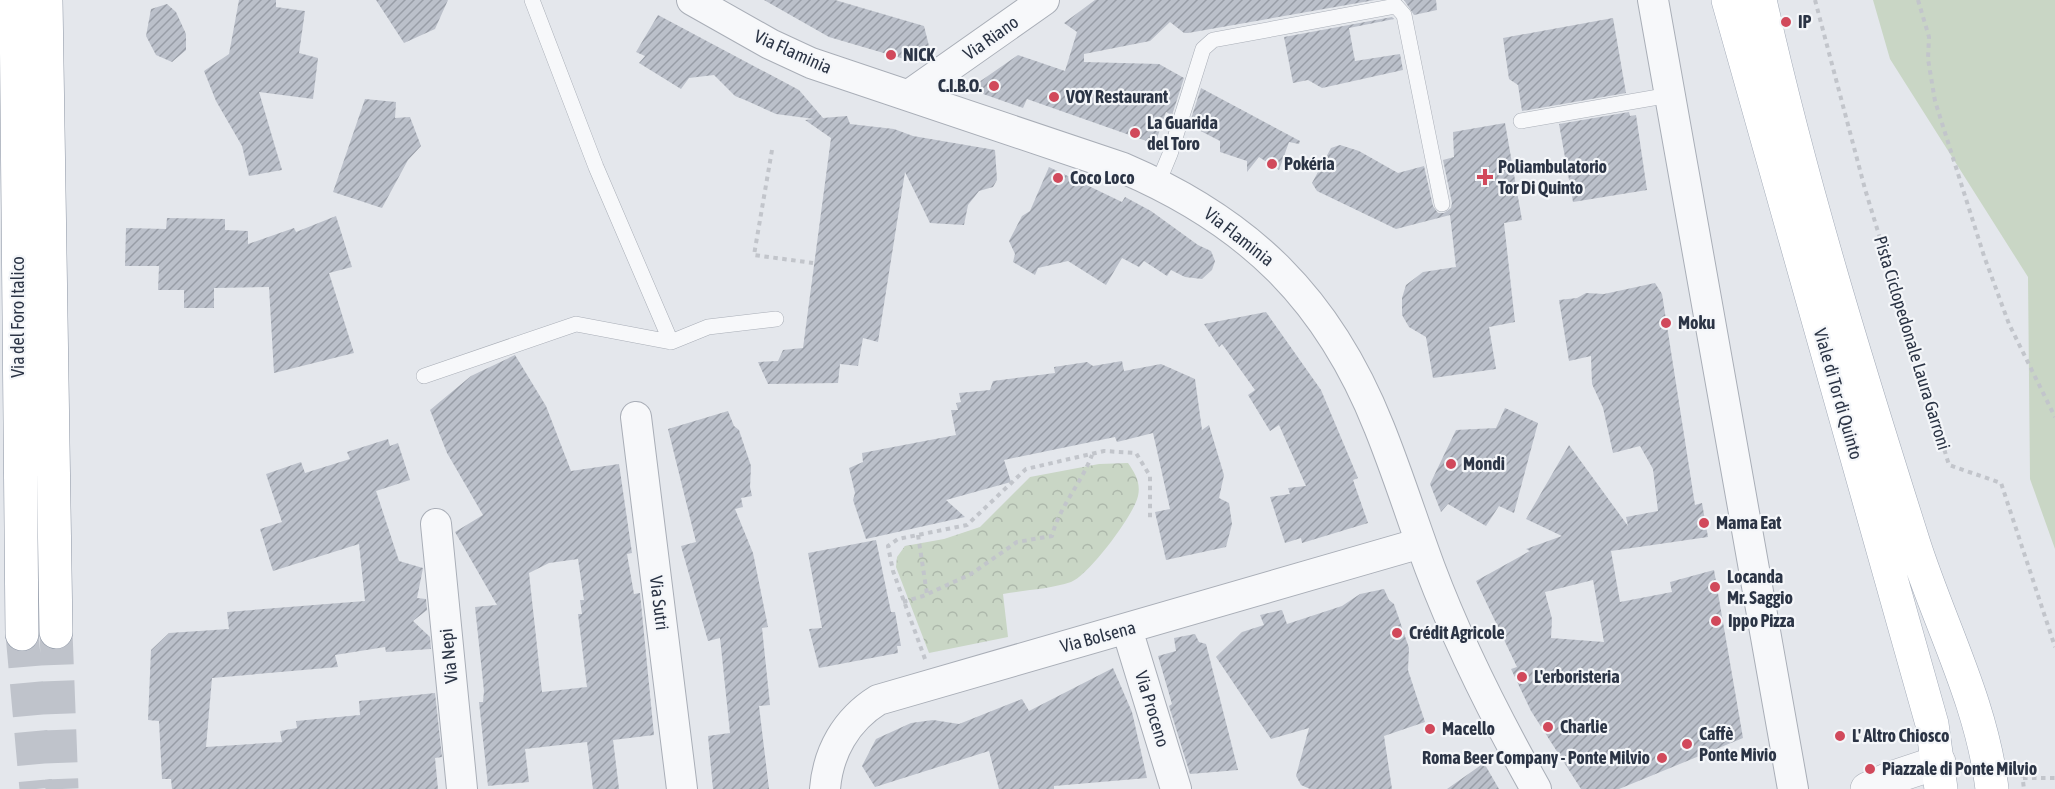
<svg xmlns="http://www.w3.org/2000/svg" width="2055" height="789" viewBox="0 0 2055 789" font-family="'Asap Condensed',sans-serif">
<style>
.green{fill:#c9d6c5}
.park{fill:url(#park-crowns)}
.building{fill:url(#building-hatch);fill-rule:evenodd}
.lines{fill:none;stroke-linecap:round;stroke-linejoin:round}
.trunk-tunnel{stroke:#bfc3cb;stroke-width:33;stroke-dasharray:33 16;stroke-linecap:butt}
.service-casing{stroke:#a9aeb7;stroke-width:16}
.minor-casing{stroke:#a9aeb7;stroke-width:32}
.tertiary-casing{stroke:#a9aeb7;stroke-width:34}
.primary-casing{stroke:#a3abb8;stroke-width:34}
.trunk-casing{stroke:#8b94a3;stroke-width:34}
.path{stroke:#c2c5cb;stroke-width:4;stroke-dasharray:4.5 4.5;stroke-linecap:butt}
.service{stroke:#f7f8fa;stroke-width:15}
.minor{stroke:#f7f8fa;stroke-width:30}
.tertiary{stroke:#f7f8fa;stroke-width:33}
.primary{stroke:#fff;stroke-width:33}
.trunk{stroke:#fff;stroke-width:33}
.poi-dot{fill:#d1495b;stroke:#f4f6f9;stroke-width:2}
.labels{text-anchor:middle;stroke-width:4.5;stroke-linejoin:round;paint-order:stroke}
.poi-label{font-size:18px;font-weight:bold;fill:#2b3445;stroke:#f4f6f9;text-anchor:start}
.street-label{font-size:18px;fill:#2b3445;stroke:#f4f6f9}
</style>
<defs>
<pattern id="park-crowns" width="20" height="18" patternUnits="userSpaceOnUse" patternTransform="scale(1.5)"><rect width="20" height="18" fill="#c9d6c5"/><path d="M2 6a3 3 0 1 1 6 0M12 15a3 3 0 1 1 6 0" fill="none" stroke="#adb8ab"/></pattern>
<pattern id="building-hatch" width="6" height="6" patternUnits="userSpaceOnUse" patternTransform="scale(1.5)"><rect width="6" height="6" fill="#bbc0ca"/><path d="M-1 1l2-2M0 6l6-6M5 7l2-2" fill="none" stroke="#989da6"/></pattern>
</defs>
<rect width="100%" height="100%" fill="#e4e7ec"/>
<path class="green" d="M 1873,0 L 2055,0 L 2055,549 L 2030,479 L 2028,277 L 1890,59 Z"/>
<path class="park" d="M 1128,463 C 1135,473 1141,483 1138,496 C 1134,515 1088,576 1071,582 C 1050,589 1025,590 1003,594 L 1008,637 L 929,653 L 896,567 L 897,557 L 905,546 L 944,539 L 980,527 L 1030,477 L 1099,464 Z"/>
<path class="building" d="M 239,0 L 276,0 L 276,7 L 305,11 L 299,53 L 318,58 L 313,99 L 259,92 L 282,170 L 249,176 L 242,146 L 216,101 L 204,71 L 229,54 Z
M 376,0 L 448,0 L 435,29 L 404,43 Z
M 764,0 L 835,0 L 924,26 L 929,46 L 909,51 L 911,61 L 829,37 Z
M 1095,0 L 1375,0 L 1188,33 L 1184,33 L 1170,22 L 1150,41 L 1084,54 L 1084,62 L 1159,64 L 1184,78 L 1172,115 L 1166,112 L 1155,144 L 1027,99 L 1023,108 L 969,89 L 1018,55 L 1065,71 L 1077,32 L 1064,23 Z
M 1404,0 L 1436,0 L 1437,10 L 1414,15 Z
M 167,4 L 176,12 L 186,34 L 186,50 L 172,62 L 156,55 L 146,36 L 151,9 Z
M 658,15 L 799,90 L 823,118 L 847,116 L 850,124 L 894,129 L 913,136 L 995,150 L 997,180 L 993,187 L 979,191 L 968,205 L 964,225 L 930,223 L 905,172 L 878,342 L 863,338 L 858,366 L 840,364 L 838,383 L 768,384 L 758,362 L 778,361 L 783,350 L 803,348 L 831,138 L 805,120 L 814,119 L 776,114 L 745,100 L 735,96 L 714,75 L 689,78 L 681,89 L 639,63 L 645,56 L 636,52 Z
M 1392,17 L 1394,19 L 1349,28 L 1355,61 L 1400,54 L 1403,70 L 1322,88 L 1308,80 L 1293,83 L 1284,37 Z
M 1613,18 L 1626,93 L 1522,111 L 1518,85 L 1509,79 L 1503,38 Z
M 1201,88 L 1300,141 L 1299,144 L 1289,142 L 1279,170 L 1259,157 L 1247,172 L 1247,161 L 1220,152 L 1220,141 L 1189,125 Z
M 365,99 L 396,102 L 395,118 L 410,117 L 421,146 L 408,160 L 382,208 L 333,192 Z
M 1629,112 L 1630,116 L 1636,115 L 1647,190 L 1573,202 L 1559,124 Z
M 1505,123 L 1522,220 L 1504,223 L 1515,322 L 1489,327 L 1496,369 L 1433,378 L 1426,337 L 1409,327 L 1402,315 L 1402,298 L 1406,285 L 1423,272 L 1456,267 L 1450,215 L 1396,229 L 1317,191 L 1312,183 L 1331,148 L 1340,145 L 1359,151 L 1398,173 L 1424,166 L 1433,206 L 1438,213 L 1444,213 L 1451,208 L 1452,203 L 1443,160 L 1454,157 L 1453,132 Z
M 1049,167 L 1122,202 L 1125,197 L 1151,211 L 1198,245 L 1211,251 L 1215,261 L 1212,270 L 1202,279 L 1185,277 L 1171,270 L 1167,276 L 1144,261 L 1139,267 L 1122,258 L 1106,285 L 1068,261 L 1038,268 L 1035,275 L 1013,262 L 1015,254 L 1009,241 L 1022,216 L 1030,211 Z
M 336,216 L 352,267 L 329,273 L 354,353 L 274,373 L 269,287 L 214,288 L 214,308 L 184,308 L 184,290 L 158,290 L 159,266 L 125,266 L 126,228 L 166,229 L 167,218 L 225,219 L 225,230 L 248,231 L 248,244 L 294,228 L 296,232 Z
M 1655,283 L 1662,294 L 1695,505 L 1702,503 L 1708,537 L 1611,551 L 1620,602 L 1672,592 L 1670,582 L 1714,570 L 1743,738 L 1619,789 L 1581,789 L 1531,711 L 1511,669 L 1517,667 L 1476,581 L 1530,551 L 1526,549 L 1562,536 L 1526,519 L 1569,445 L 1628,526 L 1626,517 L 1658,511 L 1653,469 L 1640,446 L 1613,453 L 1603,408 L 1592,384 L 1591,356 L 1569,361 L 1559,300 L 1577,298 L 1586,293 L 1604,294 ZM 1593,580 L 1604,642 L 1551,638 L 1552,619 L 1545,592 Z
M 1266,312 L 1321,390 L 1358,478 L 1353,480 L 1368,523 L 1302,543 L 1301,538 L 1285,543 L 1270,497 L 1290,494 L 1288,488 L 1306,486 L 1279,425 L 1270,431 L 1248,395 L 1255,390 L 1222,344 L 1219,347 L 1204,324 Z
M 515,355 L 546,406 L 571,471 L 619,464 L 632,553 L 627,554 L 634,594 L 640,593 L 654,735 L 613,740 L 619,789 L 593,789 L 587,742 L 525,749 L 529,782 L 488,786 L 479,702 L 483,702 L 484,691 L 475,607 L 497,605 L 455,532 L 483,515 L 447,453 L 430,410 L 471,376 ZM 578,559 L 584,600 L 580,600 L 582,614 L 578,614 L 587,687 L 542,692 L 529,573 L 549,563 Z
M 1122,361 L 1124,371 L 1161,364 L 1195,379 L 1202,430 L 1209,425 L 1224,475 L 1219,498 L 1229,503 L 1232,524 L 1226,547 L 1166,560 L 1155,512 L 1170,509 L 1153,433 L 1117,442 L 1115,437 L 1004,460 L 1011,482 L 946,500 L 965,517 L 866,539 L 853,500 L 855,493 L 849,468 L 863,462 L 862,453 L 956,435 L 951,410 L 958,410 L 956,403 L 961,402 L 959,393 L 990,390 L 993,381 L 1055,373 L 1054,367 L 1087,362 L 1093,366 Z
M 1505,408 L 1538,423 L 1514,513 L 1499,506 L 1486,526 L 1448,504 L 1441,512 L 1430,484 L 1456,430 L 1496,428 Z
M 728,411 L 734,426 L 739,430 L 751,466 L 750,487 L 752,496 L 741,498 L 743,507 L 735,509 L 753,553 L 768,627 L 762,628 L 770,705 L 759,706 L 769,789 L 713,789 L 708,736 L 730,733 L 720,638 L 708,641 L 681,546 L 696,542 L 668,429 Z
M 388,439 L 390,446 L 398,443 L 410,480 L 376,491 L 399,561 L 423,568 L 417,598 L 426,599 L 427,610 L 413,621 L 430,637 L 431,649 L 386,652 L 385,647 L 335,655 L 338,667 L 212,678 L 206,747 L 282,742 L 280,731 L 297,728 L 296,721 L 360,715 L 359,701 L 435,693 L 442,757 L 435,758 L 438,789 L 172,789 L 171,779 L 162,779 L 159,721 L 148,720 L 151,650 L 169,633 L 229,629 L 227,612 L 365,601 L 359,544 L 273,571 L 260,529 L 282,522 L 266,474 L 301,462 L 305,473 L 350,459 L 347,452 Z
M 876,540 L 891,612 L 895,612 L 901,646 L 897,646 L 898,653 L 819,668 L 809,629 L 822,628 L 808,553 Z
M 1384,589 L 1389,600 L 1394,604 L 1409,648 L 1408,670 L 1425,722 L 1384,736 L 1392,789 L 1310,789 L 1301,785 L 1296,776 L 1309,728 L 1271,739 L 1216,657 L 1242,632 L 1264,625 L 1260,615 L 1282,610 L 1287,624 L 1342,606 L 1360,594 Z
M 1195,634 L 1199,642 L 1206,644 L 1238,770 L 1190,774 L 1169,706 L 1172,704 L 1158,656 L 1176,651 L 1174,638 Z
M 1113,668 L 1132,712 L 1147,778 L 1054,786 L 1054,789 L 999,789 L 989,751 L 875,787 L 862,766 L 876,739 L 911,723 L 933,720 L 959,724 L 1022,699 L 1029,711 Z
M 1484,763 L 1499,789 L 1447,789 Z"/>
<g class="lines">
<path class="trunk-tunnel" d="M 56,632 L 62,789
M 22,634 L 36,789"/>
<g class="service-casing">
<path id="service" d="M 1521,121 L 1670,95
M 1158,183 L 1170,154 L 1203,49 L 1213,40 L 1396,6 L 1404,15 L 1442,204
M 671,342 L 708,327 L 776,319
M 424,376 L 576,324 L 671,342 L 596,167 L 532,0"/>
</g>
<g class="minor-casing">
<path id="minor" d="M 692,0 L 770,44 L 811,63 L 1123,168 C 1249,222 1328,299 1379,427 C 1398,474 1413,522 1430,568 C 1459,645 1496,718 1536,789
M 1653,0 L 1793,789
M 909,95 L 1044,0
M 636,417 L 682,789
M 436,524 L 462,789
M 1127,629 L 1176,789
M 825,789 C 828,752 846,720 878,700 L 1421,543"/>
</g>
<g class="tertiary-casing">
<path id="tertiary" d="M 1867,789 L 1891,778 L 1939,762"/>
</g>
<g class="primary-casing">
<path id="primary" d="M 1728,0 L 1932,724 L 1941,789
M 1760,0 C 1801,184 1857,364 1914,544 C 1940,625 1982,703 1992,789"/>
</g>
<g class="trunk-casing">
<path id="trunk" d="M 16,0 L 22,634
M 46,0 L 56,632"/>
</g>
<path class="path" d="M 1815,0 L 1865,189 L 1949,465 L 2001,483 L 2055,647
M 1918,0 L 1929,37 L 1928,59 L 1935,101 L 1984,256 L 2009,324 L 2055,417
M 772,150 L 754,255 L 813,263
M 918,535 L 927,594
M 903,602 L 923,596 L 971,574 L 1017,542 L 1052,536 C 1059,507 1081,484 1092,455
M 925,659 L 893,571 L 888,546 L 898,539 L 967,525 L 1026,469 L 1104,451 L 1136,453 L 1150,476 L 1150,520
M 2022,773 L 2024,789
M 2023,778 L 2055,778"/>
<use href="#service" class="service"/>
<use href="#minor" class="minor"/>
<use href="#tertiary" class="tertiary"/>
<use href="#primary" class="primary"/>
<use href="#trunk" class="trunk"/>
</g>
<g class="poi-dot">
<circle cx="1786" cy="22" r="6"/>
<circle cx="891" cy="55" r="6"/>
<circle cx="994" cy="86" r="6"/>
<circle cx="1054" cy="97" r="6"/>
<circle cx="1135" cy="133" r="6"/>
<circle cx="1272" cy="164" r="6"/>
<path d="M1482 168h6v6h6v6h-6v6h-6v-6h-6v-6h6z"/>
<circle cx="1058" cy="178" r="6"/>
<circle cx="1666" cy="323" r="6"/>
<circle cx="1451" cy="464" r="6"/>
<circle cx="1704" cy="523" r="6"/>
<circle cx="1715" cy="587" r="6"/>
<circle cx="1716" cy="621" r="6"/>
<circle cx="1397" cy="633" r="6"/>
<circle cx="1522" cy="677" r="6"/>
<circle cx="1548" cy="727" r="6"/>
<circle cx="1430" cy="729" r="6"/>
<circle cx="1840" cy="736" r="6"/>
<circle cx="1687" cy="744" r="6"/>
<circle cx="1662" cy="758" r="6"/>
<circle cx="1870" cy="769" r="6"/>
</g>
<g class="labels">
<g class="poi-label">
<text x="1798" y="28">IP</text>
<text x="903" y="61">NICK</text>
<text x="982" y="92" text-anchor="end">C.I.B.O.</text>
<text x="1066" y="103">VOY Restaurant</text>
<text x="1147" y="129">La Guarida<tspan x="1147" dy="21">del Toro</tspan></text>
<text x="1284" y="170">Pokéria</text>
<text x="1498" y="173">Poliambulatorio<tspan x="1498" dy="21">Tor Di Quinto</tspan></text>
<text x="1070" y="184">Coco Loco</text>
<text x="1678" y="329">Moku</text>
<text x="1463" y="470">Mondi</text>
<text x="1716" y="529">Mama Eat</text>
<text x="1727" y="583">Locanda<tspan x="1727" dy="21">Mr. Saggio</tspan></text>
<text x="1728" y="627">Ippo Pizza</text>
<text x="1409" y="639">Crédit Agricole</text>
<text x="1534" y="683">L'erboristeria</text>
<text x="1560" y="733">Charlie</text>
<text x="1442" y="735">Macello</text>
<text x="1699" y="740">Caffè<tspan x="1699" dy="21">Ponte Mivio</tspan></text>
<text x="1852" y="742">L' Altro Chiosco</text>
<text x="1650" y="764" text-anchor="end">Roma Beer Company - Ponte Milvio</text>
<text x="1882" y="775">Piazzale di Ponte Milvio</text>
</g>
<g class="street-label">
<text transform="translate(991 38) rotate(-35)" y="6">Via Riano</text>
<text transform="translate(793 52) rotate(24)" y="6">Via Flaminia</text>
<text transform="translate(1239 237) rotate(38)" y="6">Via Flaminia</text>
<text transform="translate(18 317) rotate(-90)" y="6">Via del Foro Italico</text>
<text transform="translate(1912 343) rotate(73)" y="6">Pista Ciclopedonale Laura Garroni</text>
<text transform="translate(1838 394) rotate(74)" y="6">Viale di Tor di Quinto</text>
<text transform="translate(659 603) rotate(83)" y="6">Via Sutri</text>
<text transform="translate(1098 637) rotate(-15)" y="6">Via Bolsena</text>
<text transform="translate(449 656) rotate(-96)" y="6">Via Nepi</text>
<text transform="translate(1152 709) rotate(73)" y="6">Via Proceno</text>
</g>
</g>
</svg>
